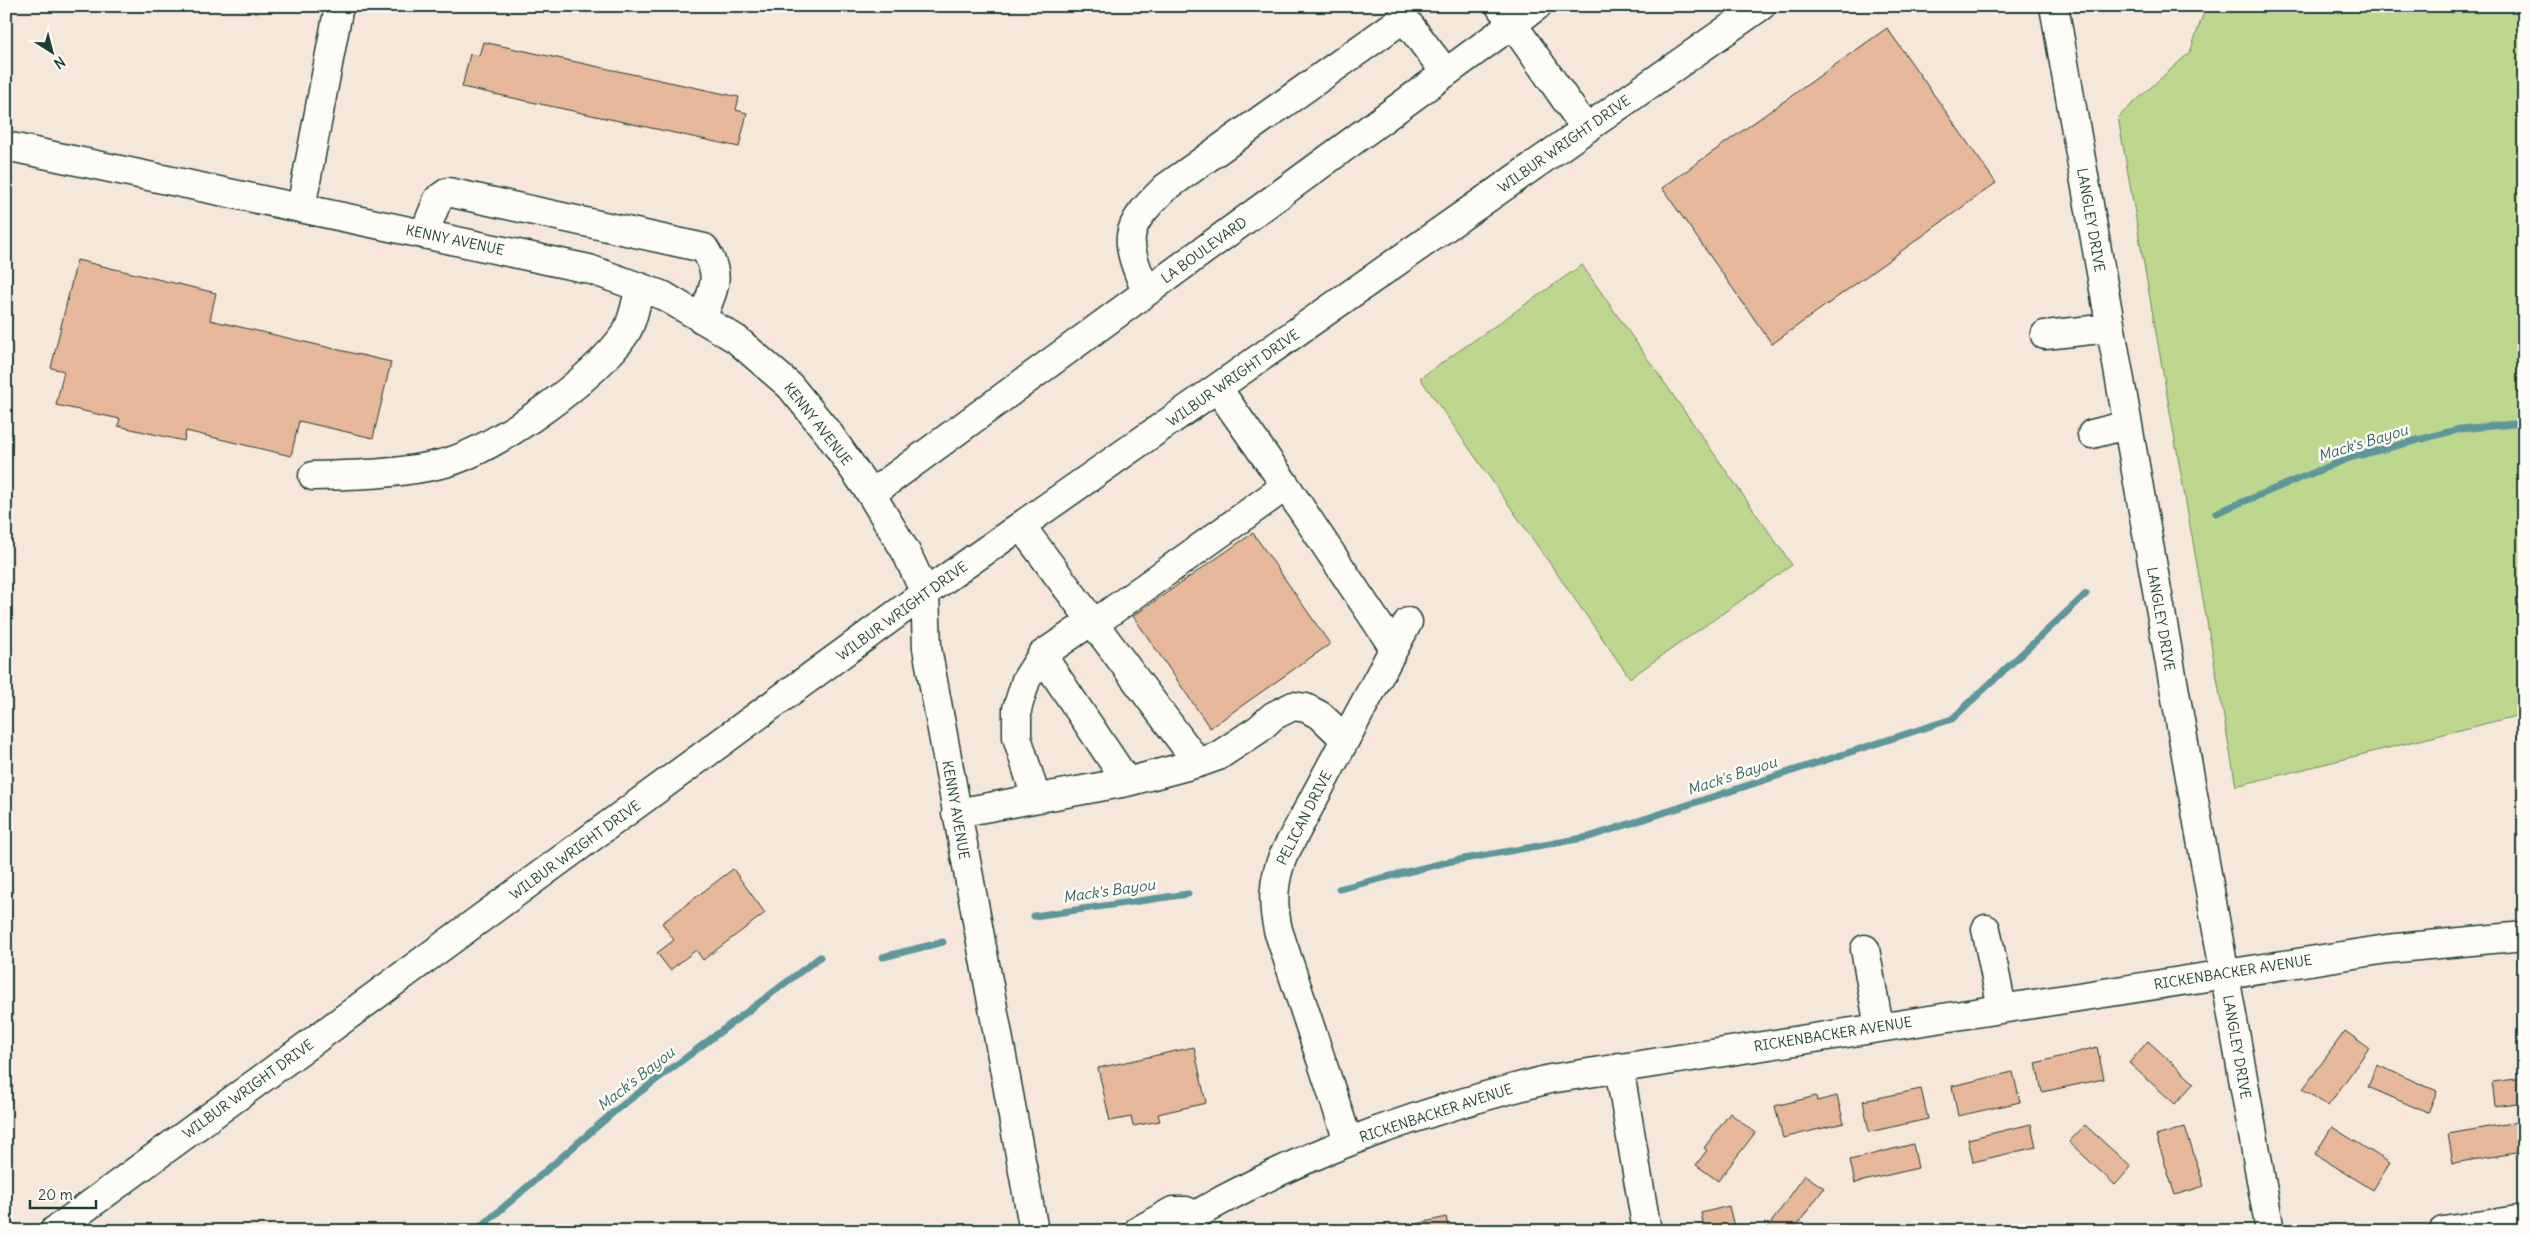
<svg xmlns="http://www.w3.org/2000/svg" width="2530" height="1237" viewBox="0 0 2530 1237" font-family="Delius,sans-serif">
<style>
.green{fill:#bdd78e;stroke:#6e8a61}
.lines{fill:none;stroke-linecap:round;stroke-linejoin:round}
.stream{stroke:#5c979c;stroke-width:7}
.building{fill:#e7b799;stroke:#1f3d34}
.minor-casing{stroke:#1f3d34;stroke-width:31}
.minor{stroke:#fdfcf7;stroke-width:28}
.labels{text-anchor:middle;stroke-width:5;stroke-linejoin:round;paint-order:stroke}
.street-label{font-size:14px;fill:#1f3d34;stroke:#fdfcf7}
.water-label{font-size:15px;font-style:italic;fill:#386260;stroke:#fdfcf7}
</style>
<rect width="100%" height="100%" fill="#f6e7db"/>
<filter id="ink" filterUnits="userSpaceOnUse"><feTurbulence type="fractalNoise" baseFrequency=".02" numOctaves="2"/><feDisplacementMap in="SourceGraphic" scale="10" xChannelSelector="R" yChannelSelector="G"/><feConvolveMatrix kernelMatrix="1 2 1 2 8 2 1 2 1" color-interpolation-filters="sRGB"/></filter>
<g filter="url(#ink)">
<path class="green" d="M 2206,6 L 2524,6 L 2524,714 L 2236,786 L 2118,117 L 2190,52 Z
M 1582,265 L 1792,565 L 1630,678 L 1420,378 Z"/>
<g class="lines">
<path class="stream" d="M 2216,513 L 2349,458 L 2460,429 L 2524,423
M 1339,889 L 1447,862 L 1589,837 L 1952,719 L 2086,594
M 1034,916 L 1188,894
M 883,957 L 943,942
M 476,1231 L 616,1110 L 820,957"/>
</g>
<path class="building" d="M 1887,28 L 1996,183 L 1772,344 L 1662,188 Z
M 483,42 L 739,97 L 736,110 L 747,113 L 739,147 L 462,87 L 470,54 L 479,56 Z
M 77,260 L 216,293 L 210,320 L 391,362 L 373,438 L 299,421 L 291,456 L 186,431 L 184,441 L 118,426 L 120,419 L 56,405 L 64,371 L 51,368 Z
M 1253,533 L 1330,644 L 1210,728 L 1133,616 Z
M 733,869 L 765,913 L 703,960 L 696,950 L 670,970 L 657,953 L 674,940 L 662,923 Z
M 2345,1031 L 2369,1048 L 2328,1106 L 2303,1089 Z
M 2148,1041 L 2194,1083 L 2175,1104 L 2129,1063 Z
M 1194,1047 L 1206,1103 L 1158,1114 L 1160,1121 L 1133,1126 L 1131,1117 L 1110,1121 L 1098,1068 Z
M 2097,1047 L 2104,1079 L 2042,1092 L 2036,1063 Z
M 2377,1065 L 2437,1091 L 2428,1113 L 2368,1087 Z
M 2013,1072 L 2020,1102 L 1958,1116 L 1952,1086 Z
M 2524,1078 L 2524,1102 L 2495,1106 L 2492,1082 Z
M 1921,1089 L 1928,1119 L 1869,1132 L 1863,1101 Z
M 1816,1096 L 1817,1101 L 1837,1096 L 1844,1123 L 1783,1138 L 1775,1106 Z
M 1730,1113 L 1755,1133 L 1718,1181 L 1696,1165 L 1707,1150 L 1704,1148 Z
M 2517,1122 L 2522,1152 L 2453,1163 L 2448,1134 Z
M 2031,1124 L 2036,1147 L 1973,1162 L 1968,1139 Z
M 2085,1125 L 2131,1167 L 2115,1185 L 2069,1142 Z
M 2185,1127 L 2204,1186 L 2175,1195 L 2156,1136 Z
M 2332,1127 L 2390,1163 L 2373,1190 L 2315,1154 Z
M 1913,1144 L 1918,1168 L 1855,1183 L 1850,1160 Z
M 1805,1175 L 1824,1188 L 1793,1231 L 1773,1231 L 1768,1227 Z
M 1729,1206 L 1735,1231 L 1705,1231 L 1701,1213 Z
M 1446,1217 L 1449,1231 L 1392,1231 L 1392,1230 Z"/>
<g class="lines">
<g class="minor-casing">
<path id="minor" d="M 1500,6 L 1586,129
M 2054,6 L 2270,1231
M 6,146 L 589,269 L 664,296 L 736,339 L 790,386 L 829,434 L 871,494 L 906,552 L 925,593 L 927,648 L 1034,1231
M 301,208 L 339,6
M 424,234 L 438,199 L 448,192 L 704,248 C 723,278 713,288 702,319
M 1146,292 C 1124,237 1122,230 1165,188 L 1404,18 L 1446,73
M 2045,335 L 2110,328
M 2092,434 L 2127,425
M 313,476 C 357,475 402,474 445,463 C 495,450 596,378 625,334 C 633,322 636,302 640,287
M 1286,486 L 1394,648
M 871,494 L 1537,6
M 1021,526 L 1198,763
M 1095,623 L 1286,486 L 1218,389
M 1042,655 L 1127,782
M 1036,798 L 1017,737 L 1017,709 L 1026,680 L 1042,655 L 1093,620
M 956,813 L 1127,782 L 1198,763 L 1218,756 L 1259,729 L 1273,716 L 1293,706 L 1306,708 L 1321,716 L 1345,739
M 1986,929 L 2002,1008
M 1865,949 L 1879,1027
M 1619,1067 L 1647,1231
M 1348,1141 L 1278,930 C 1272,903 1273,881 1283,856 L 1408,622
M 54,1231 L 925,593 L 1761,6
M 1138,1231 L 1173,1211 L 1186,1211
M 1169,1231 C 1286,1158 1417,1112 1550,1079 L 2387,949 L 2524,936
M 2443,1231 L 2524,1219"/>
</g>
<use href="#minor" class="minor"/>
</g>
</g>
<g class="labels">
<g class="street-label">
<text transform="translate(1564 144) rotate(-35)" y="5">WILBUR WRIGHT DRIVE</text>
<text transform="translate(2091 220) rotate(80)" y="5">LANGLEY DRIVE</text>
<text transform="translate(455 240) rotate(12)" y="5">KENNY AVENUE</text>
<text transform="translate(1204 250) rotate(-36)" y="5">LA BOULEVARD</text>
<text transform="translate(1233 378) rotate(-35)" y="5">WILBUR WRIGHT DRIVE</text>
<text transform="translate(818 424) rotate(52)" y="5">KENNY AVENUE</text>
<text transform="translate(902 611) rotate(-36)" y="5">WILBUR WRIGHT DRIVE</text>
<text transform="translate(2161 619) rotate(80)" y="5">LANGLEY DRIVE</text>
<text transform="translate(956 810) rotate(80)" y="5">KENNY AVENUE</text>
<text transform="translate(1304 818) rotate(-63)" y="5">PELICAN DRIVE</text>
<text transform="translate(575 850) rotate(-36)" y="5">WILBUR WRIGHT DRIVE</text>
<text transform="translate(2233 972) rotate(-9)" y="5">RICKENBACKER AVENUE</text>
<text transform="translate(1833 1034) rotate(-9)" y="5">RICKENBACKER AVENUE</text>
<text transform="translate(2237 1047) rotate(80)" y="5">LANGLEY DRIVE</text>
<text transform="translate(248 1089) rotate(-36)" y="5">WILBUR WRIGHT DRIVE</text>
<text transform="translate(1436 1113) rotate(-18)" y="5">RICKENBACKER AVENUE</text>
</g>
<g class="water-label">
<text transform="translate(2363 443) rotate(-17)" y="5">Mack's Bayou</text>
<text transform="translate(1732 776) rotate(-18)" y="5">Mack's Bayou</text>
<text transform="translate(1109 891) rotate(-8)" y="5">Mack's Bayou</text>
<text transform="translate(636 1079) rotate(-38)" y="5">Mack's Bayou</text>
</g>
</g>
<rect width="2530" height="1237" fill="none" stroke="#fdfcf7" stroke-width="25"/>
<rect x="12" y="12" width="2505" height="1212" fill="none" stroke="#1f3d34" stroke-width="2" filter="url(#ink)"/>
<g transform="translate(52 52) rotate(144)" stroke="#fdfcf7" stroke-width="4" paint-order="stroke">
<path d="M0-4L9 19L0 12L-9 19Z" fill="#1f3d34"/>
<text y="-8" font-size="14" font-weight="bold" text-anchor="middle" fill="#1f3d34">N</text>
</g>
<path d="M30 1200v8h66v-8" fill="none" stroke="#1f3d34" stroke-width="2.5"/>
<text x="38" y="1200" font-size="15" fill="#1f3d34" stroke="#fdfcf7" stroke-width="4" paint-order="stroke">20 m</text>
</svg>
